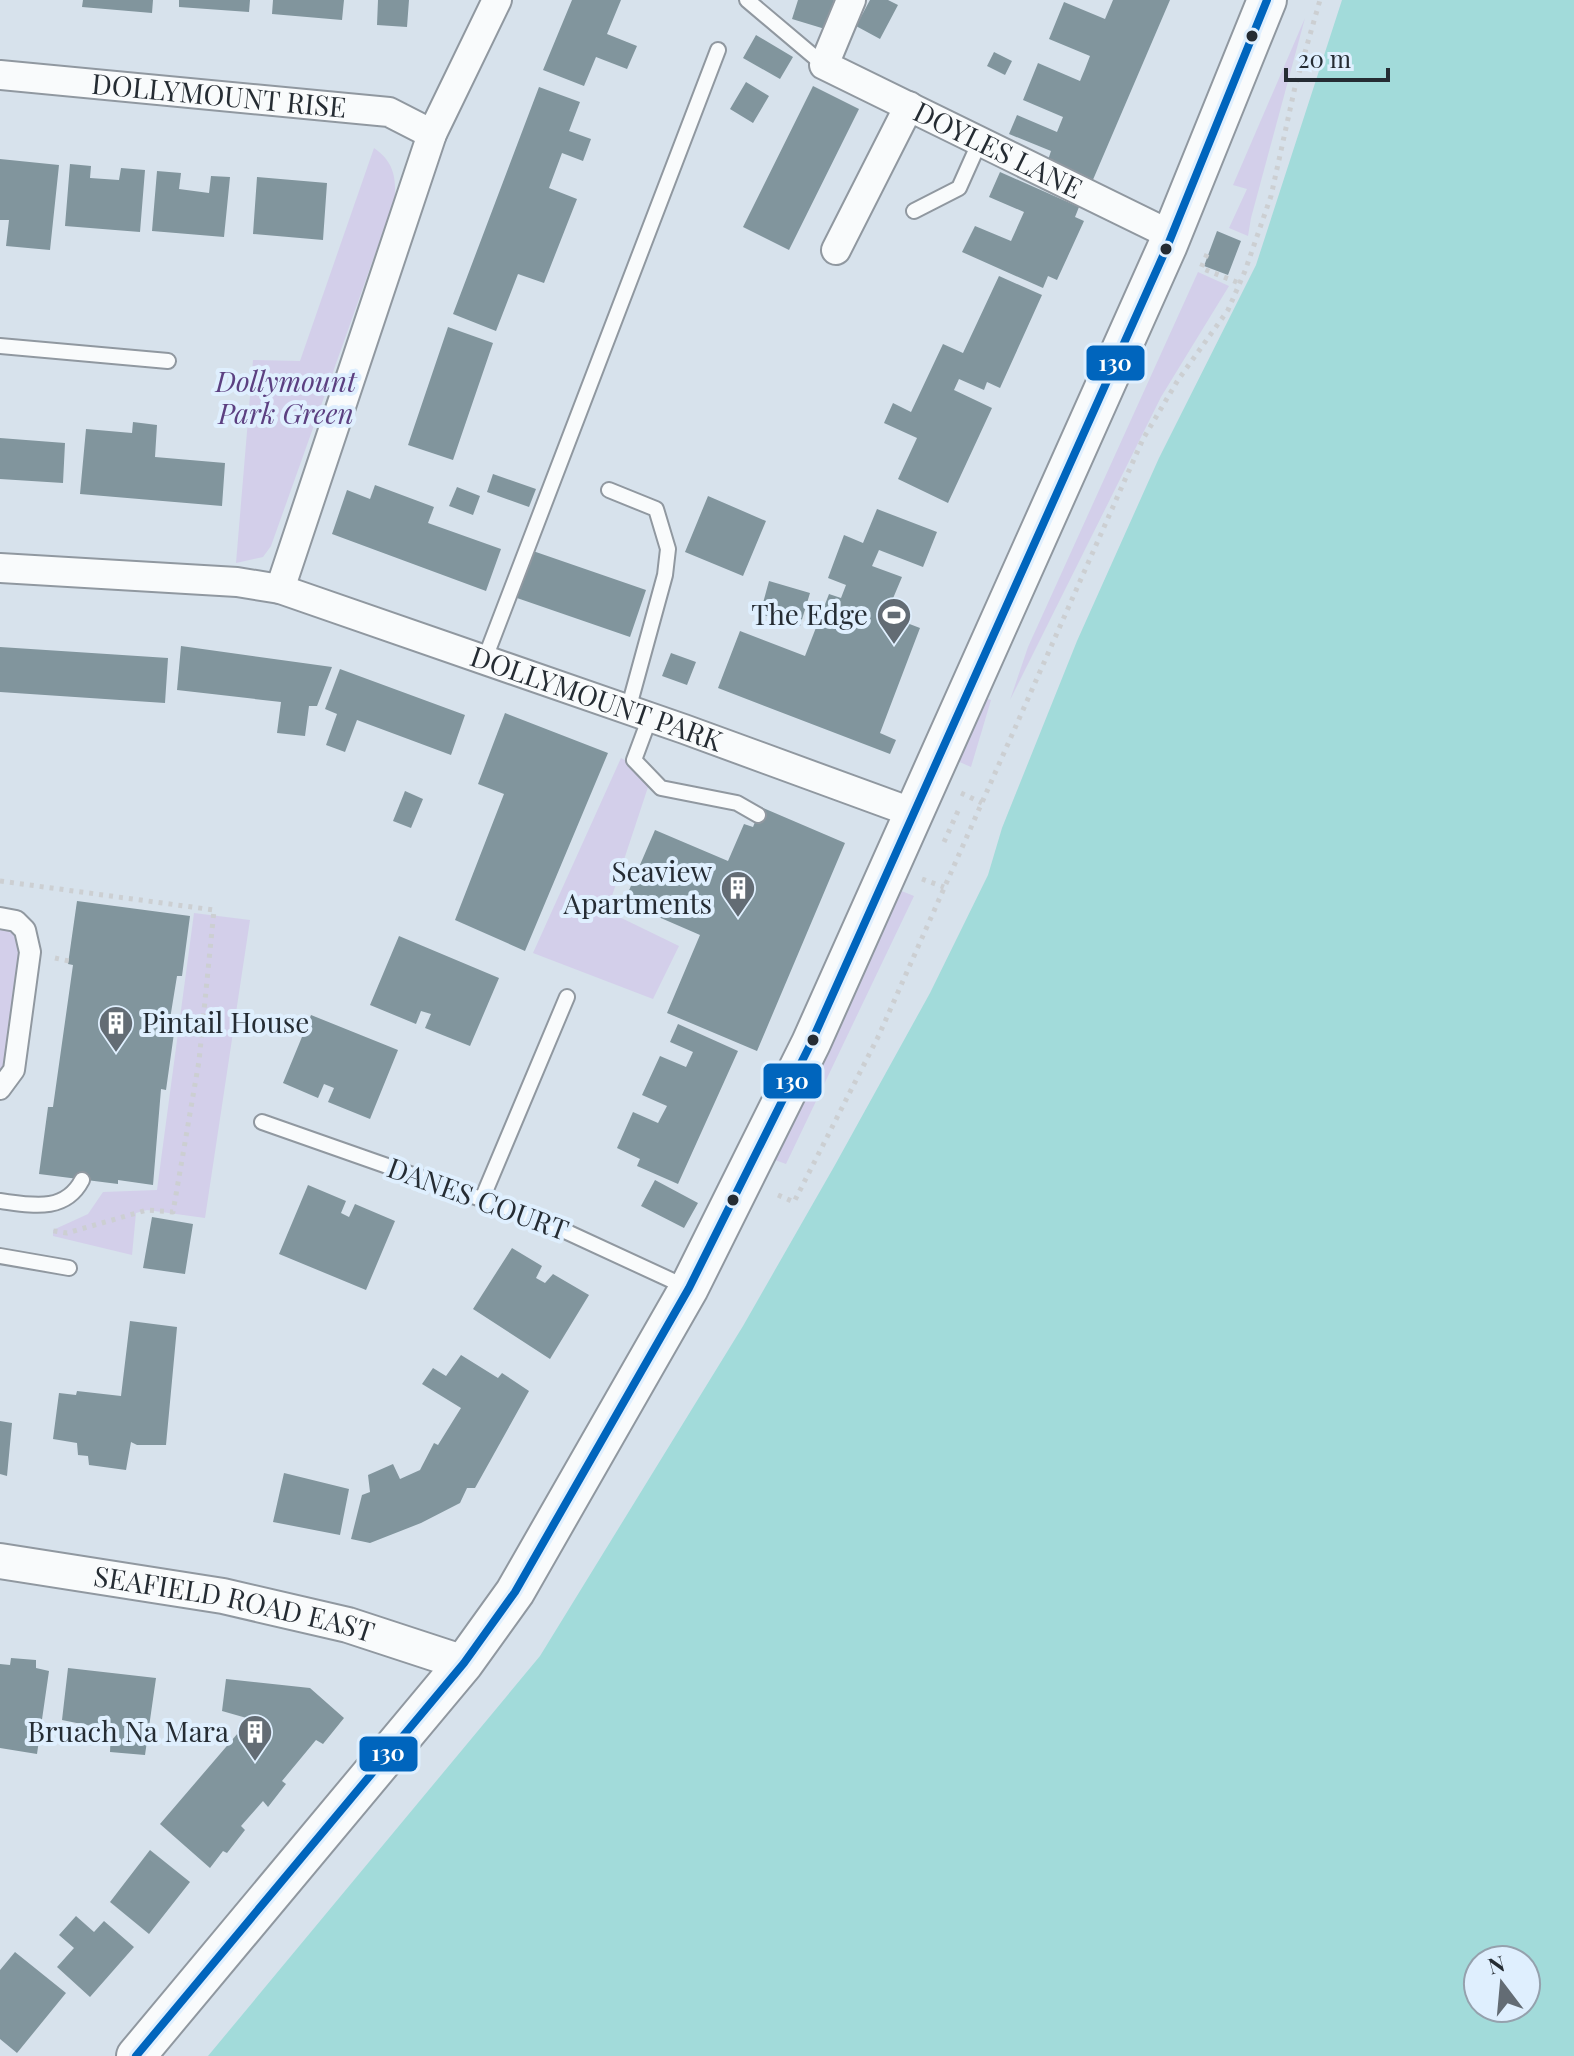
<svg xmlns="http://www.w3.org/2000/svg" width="1574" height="2056" viewBox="0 0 1574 2056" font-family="'Playfair Display',serif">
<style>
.green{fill:#d3cfea}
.water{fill:#a2dbda;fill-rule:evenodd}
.building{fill:#81959d}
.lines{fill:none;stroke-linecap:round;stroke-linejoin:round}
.service-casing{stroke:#9098a0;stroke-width:18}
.pedestrian-casing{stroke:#9098a0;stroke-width:24}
.minor-casing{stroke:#9098a0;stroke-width:32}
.tertiary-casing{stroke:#9098a0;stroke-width:38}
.secondary-casing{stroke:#9098a0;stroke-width:42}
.path{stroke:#cccfd2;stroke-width:5;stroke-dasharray:4 6;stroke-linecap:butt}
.service{stroke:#f9fbfc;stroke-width:14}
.pedestrian{stroke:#f9fbfc;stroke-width:20}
.minor{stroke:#f9fbfc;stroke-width:28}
.tertiary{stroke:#f9fbfc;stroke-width:34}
.secondary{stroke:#f9fbfc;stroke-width:38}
.bus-1-casing{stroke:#dfeffe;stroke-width:14}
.bus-1{stroke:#0065bd;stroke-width:8}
.bus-dot{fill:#252c33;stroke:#dfeffe;stroke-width:3}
.labels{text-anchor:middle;stroke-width:8;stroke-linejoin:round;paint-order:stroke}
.street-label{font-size:28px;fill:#252c33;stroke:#dfeffe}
.park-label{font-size:28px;font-style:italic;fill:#5c4081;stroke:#dfeffe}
.poi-label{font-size:28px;fill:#252c33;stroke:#dfeffe;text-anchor:end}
.line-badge{stroke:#dfeffe;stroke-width:3}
.badge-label{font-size:22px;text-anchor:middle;font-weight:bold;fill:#fff}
</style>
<rect width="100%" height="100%" fill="#d7e2ec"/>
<path class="green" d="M 1305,18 L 1251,218 L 1248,236 L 1229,228 L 1247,189 L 1233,185 Z
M 374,148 C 393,161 396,176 395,198 L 271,546 L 263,557 L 236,563 L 253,360 L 300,361 Z
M 1198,272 L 1229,286 L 1161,397 L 1010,700 L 1028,647 Z
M 982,697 L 991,700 L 971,767 L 955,760 Z
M 621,758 L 652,775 L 607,911 L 679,946 L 653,999 L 533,953 Z
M 899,890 L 914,896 L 786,1164 L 775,1160 Z
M 194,913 L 250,920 L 205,1218 L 147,1210 L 136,1213 L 132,1255 L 53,1236 L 53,1230 L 88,1214 L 103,1192 L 157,1190 Z
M 0,927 C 9,929 16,932 18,941 C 22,957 8,1061 0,1073 Z"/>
<path class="water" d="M 1342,0 L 1574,0 L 1574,2056 L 208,2056 L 540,1656 L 743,1326 L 835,1165 L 930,993 L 988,875 L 1002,828 L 1077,641 L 1159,458 L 1256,265 ZM 1478,1960 L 1526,1960 L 1526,2008 L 1478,2008 Z"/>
<path class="building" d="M 83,0 L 153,0 L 152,13 L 82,7 Z
M 179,0 L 250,0 L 249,12 L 179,7 Z
M 273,0 L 344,0 L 342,20 L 272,14 Z
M 378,0 L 409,0 L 407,27 L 377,25 Z
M 572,0 L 621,0 L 607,34 L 637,46 L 627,69 L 596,57 L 584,86 L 543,70 Z
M 798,0 L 834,0 L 825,29 L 792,19 Z
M 870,0 L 888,0 L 898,5 L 880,39 L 856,26 Z
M 1113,0 L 1170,0 L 1092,182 L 1047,163 L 1051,151 L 1009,134 L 1017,115 L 1057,132 L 1063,117 L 1023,100 L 1038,63 L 1080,81 L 1085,69 L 1090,56 L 1049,39 L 1064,2 L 1105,19 Z
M 756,35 L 793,57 L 780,79 L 743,58 Z
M 994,52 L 1012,61 L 1005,75 L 987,66 Z
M 746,82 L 769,96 L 753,123 L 730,109 Z
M 813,86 L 859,109 L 789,250 L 743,227 Z
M 539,87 L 580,102 L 569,131 L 591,139 L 583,161 L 562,153 L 549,188 L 577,199 L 544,283 L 518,274 L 496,331 L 453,314 Z
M 0,159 L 59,165 L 50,250 L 6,246 L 9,220 L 0,220 Z
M 70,164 L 91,166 L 90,178 L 119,180 L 121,168 L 145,170 L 140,232 L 65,226 Z
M 157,171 L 181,173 L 179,189 L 209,193 L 211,176 L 230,177 L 224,237 L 152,231 Z
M 1000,172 L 1079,207 L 1075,217 L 1084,221 L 1057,280 L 1048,276 L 1043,288 L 962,252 L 975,226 L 1011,241 L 1024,212 L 989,197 Z
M 257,177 L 327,183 L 323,240 L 253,234 Z
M 1217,231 L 1241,241 L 1228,275 L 1204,266 Z
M 999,276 L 1042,295 L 1000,388 L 987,382 L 984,390 L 959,379 L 954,390 L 992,408 L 948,503 L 898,479 L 917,438 L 884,423 L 893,403 L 911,412 L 943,344 L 963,353 Z
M 448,327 L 493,343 L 453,460 L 408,445 Z
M 133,422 L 157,425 L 155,457 L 225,463 L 222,506 L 80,494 L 86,429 L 132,433 Z
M 0,438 L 65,443 L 63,483 L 0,479 Z
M 493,474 L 536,489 L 529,507 L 487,492 Z
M 375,485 L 434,507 L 428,523 L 501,549 L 486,591 L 332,534 L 347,490 L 370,499 Z
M 457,487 L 480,496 L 473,515 L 449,506 Z
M 708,496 L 766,521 L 743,576 L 685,552 Z
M 877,509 L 937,532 L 923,567 L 879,550 L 872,566 L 902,577 L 886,615 L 920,628 L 880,733 L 896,740 L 890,754 L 718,688 L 740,631 L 805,656 L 829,594 L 841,598 L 846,585 L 828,578 L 844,535 L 863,543 Z
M 533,551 L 646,590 L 630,637 L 517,598 Z
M 769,581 L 810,593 L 800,626 L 760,614 Z
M 181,646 L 332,667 L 317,706 L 309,706 L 305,736 L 277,733 L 281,702 L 177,690 Z
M 0,647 L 168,658 L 165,703 L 0,692 Z
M 671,653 L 696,662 L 687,685 L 662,676 Z
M 340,669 L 465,715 L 451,755 L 357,720 L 345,752 L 326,745 L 337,714 L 325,709 Z
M 505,713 L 608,753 L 525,951 L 455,920 L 504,794 L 478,784 Z
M 405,791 L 423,799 L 411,828 L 393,821 Z
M 761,807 L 845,843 L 757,1051 L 667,1013 L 700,935 L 624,902 L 655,830 L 728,861 L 744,824 L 753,827 Z
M 77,901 L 190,916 L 182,976 L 177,976 L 170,1019 L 176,1019 L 166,1090 L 161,1089 L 153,1185 L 118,1180 L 118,1184 L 39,1174 L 48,1107 L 53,1107 L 73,965 L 68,964 Z
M 399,936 L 499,978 L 470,1046 L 425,1028 L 431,1014 L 421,1011 L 416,1024 L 370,1005 Z
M 311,1015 L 398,1050 L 370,1119 L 328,1102 L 334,1088 L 324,1084 L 318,1098 L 283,1083 Z
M 678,1024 L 738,1051 L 678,1184 L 637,1166 L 640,1159 L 617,1148 L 633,1112 L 658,1123 L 667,1106 L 642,1095 L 660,1056 L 686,1067 L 693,1052 L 670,1042 Z
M 655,1180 L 698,1203 L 684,1228 L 641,1206 Z
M 308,1185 L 346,1201 L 341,1213 L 349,1217 L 355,1204 L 395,1221 L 366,1290 L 279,1254 Z
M 152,1217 L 193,1224 L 185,1274 L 143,1268 Z
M 512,1248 L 542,1266 L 536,1278 L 545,1283 L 553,1274 L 589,1295 L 550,1359 L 473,1309 Z
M 130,1321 L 177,1327 L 166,1445 L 137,1445 L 131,1442 L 126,1470 L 89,1465 L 88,1456 L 78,1455 L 77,1443 L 53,1439 L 59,1393 L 76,1395 L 77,1391 L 121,1396 Z
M 461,1355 L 498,1378 L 502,1373 L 529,1391 L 475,1488 L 467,1488 L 460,1503 L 421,1523 L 370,1543 L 351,1539 L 362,1495 L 370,1492 L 368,1475 L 393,1464 L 400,1479 L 420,1470 L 434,1443 L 438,1445 L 461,1408 L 422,1384 L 433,1368 L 446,1376 Z
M 0,1421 L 12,1423 L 7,1476 L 0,1474 Z
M 284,1473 L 349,1489 L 340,1535 L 273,1522 Z
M 11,1658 L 36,1660 L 36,1668 L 49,1671 L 37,1754 L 0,1748 L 0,1664 L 10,1665 Z
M 68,1668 L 156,1678 L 145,1755 L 110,1752 L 111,1730 L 62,1720 Z
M 226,1679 L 310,1688 L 344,1718 L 323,1744 L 316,1740 L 282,1781 L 286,1784 L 268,1807 L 263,1801 L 241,1826 L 245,1830 L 227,1853 L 223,1851 L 210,1868 L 160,1824 L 250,1719 L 222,1711 Z
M 150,1850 L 190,1882 L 149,1934 L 110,1902 Z
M 76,1916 L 94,1932 L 104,1921 L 134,1947 L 90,1997 L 57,1967 L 74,1948 L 59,1935 Z
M 15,1952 L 66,1993 L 17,2053 L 0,2039 L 0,1970 Z"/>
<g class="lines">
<g class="service-casing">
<path id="service" d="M 747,0 L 824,65
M 914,211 L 959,188 L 980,141
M 0,346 L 168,361
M 609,490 L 656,509 L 668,549 L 665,575 L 628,710
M 484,661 L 718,50
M 650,717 L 634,760 L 661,788 L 737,803 L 758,815
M 262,1122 L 541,1220 L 686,1287
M 482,1199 L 567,997
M 0,1201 C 31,1205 65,1213 82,1180
M 0,1256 L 69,1268"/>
</g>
<g class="pedestrian-casing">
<path id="pedestrian" d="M 0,918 L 16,921 L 25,930 L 30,952 L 14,1070 L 0,1089"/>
</g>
<g class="minor-casing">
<g id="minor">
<path id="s1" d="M 851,0 L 824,65 L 1171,235"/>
<path id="s2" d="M 0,75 L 389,112 L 432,134"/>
<path d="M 836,250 L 909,106"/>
<path id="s3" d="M 0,568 L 237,582 L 280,589 L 684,729 L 911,812"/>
<path d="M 280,589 L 432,134 L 497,0"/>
</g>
</g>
<g class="tertiary-casing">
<g id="tertiary">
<path id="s4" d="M 0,1561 L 223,1596 L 348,1625 L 464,1663"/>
</g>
</g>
<g class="secondary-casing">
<path id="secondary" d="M 136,2056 L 464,1663 L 515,1592 L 689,1288 L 811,1043 L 1167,247 L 1267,0"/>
</g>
<path class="path" d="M 1207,254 L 1201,268 L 1239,283
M 961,793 L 982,803
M 944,842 L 958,811
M 922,879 L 944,887
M 0,881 L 214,910 L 199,1061 L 173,1212 L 147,1210 L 67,1233 L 48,1230
M 55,958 L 69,961
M 778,1195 L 794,1202 L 879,1035 L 1143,439 L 1178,380 L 1228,310 L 1245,271 L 1271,196 L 1295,87 L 1320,0"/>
<use href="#service" class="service"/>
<use href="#pedestrian" class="pedestrian"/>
<use href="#minor" class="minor"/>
<use href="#tertiary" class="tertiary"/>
<use href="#secondary" class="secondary"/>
<g class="bus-1-casing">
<path id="bus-1" d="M 136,2056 L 464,1663 L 515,1592 L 689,1288 L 811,1043 L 1167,247 L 1267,0"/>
</g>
<use href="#bus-1" class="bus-1"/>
</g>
<defs>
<g id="stadium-pin" transform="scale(1.8)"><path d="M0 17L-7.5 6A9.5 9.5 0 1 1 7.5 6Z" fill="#636c74" stroke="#dfeffe"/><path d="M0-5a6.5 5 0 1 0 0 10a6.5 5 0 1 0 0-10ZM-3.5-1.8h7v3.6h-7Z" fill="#fff"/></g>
<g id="building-pin" transform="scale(1.8)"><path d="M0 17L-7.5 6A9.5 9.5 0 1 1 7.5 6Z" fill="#636c74" stroke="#dfeffe"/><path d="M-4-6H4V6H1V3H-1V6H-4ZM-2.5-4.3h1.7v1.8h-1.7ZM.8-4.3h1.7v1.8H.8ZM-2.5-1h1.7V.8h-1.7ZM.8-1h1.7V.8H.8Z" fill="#fff"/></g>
</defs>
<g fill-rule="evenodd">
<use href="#stadium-pin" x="894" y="615"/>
<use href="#building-pin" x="738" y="888"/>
<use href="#building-pin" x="116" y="1023"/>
<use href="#building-pin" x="255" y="1732"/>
</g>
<g class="bus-dot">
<circle cx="1252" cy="36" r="7"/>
<circle cx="1166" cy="249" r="7"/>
<circle cx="813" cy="1040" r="7"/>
<circle cx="733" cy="1200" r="7"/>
</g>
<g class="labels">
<g class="street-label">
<text dy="10" stroke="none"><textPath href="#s2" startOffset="220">DOLLYMOUNT RISE</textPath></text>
<text dy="10" stroke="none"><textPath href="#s1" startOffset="264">DOYLES LANE</textPath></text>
<text dy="10" stroke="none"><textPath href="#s3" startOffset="616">DOLLYMOUNT PARK</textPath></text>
<text transform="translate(478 1199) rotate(20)" y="10">DANES COURT</text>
<text dy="10" stroke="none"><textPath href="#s4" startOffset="238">SEAFIELD ROAD EAST</textPath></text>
</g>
<g class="park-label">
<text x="286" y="392">Dollymount<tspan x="286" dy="32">Park Green</tspan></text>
</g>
<g class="poi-label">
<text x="868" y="625">The Edge</text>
<text x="712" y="882">Seaview<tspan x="712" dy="32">Apartments</tspan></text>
<text x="142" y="1033" text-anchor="start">Pintail House</text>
<text x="229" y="1742">Bruach Na Mara</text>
</g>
</g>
<g class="line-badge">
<rect x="1085" y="344" width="61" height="38" rx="8" fill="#0065bd"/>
<rect x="762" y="1062" width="61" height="38" rx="8" fill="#0065bd"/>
<rect x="358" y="1735" width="61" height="38" rx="8" fill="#0065bd"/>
</g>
<g class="badge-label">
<text x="1115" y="371">130</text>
<text x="792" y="1089">130</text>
<text x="388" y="1761">130</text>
</g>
<g transform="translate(1502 1984) rotate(344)"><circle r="38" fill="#dfeffe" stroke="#95a1ad" stroke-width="2"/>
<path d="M0-6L14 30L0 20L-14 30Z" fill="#636c74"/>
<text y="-12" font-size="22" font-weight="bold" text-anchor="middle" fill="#252c33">N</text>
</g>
<path d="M1286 68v12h102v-12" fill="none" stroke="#252c33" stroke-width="4"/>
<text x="1298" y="68" font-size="24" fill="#252c33" stroke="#dfeffe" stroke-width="6" paint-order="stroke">20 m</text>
</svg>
